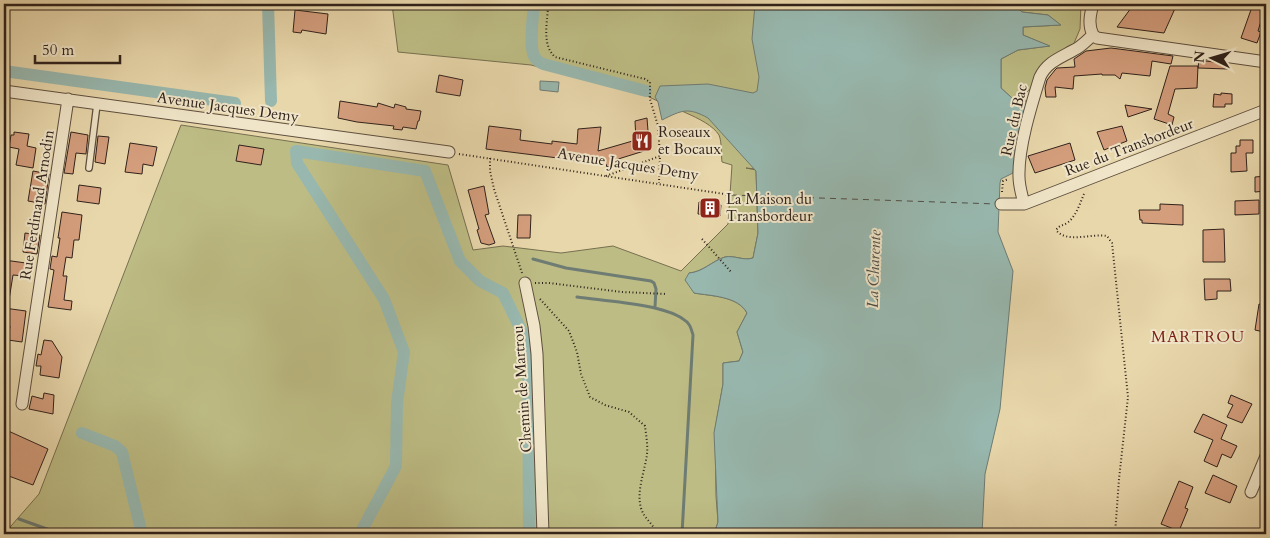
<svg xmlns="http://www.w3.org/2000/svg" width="1270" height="538" viewBox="0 0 1270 538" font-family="Cardo,serif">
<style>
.green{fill:#bdbc84;stroke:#766f50}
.water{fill:#98b8af;stroke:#6e7c74}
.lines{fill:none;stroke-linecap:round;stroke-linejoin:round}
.stream{stroke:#6e7c74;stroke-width:3}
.canal{stroke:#98b8af;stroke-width:12}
.ferry{stroke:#4f4f47;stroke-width:1;stroke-dasharray:6 5;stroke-linecap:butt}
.building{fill:#d49e7d;stroke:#30221b}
.lane-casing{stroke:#5e4f3f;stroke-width:8}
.street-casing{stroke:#5e4f3f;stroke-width:13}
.path{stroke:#30221b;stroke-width:2;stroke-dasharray:1 2.5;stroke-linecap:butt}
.lane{stroke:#f0e5c8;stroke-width:5.5}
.street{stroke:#f0e5c8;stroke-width:11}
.labels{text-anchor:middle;stroke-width:4;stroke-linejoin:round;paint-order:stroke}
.street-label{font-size:15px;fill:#30221b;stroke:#f0e5c8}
.poi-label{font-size:15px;fill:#30221b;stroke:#f0e5c8;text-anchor:start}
.water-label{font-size:16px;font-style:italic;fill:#4f4f47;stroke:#f0e5c8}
.neighbourhood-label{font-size:16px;letter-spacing:1px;fill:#7a1f14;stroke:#f0e5c8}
</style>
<rect width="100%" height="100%" fill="#e8d7ab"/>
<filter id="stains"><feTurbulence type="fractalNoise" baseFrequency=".004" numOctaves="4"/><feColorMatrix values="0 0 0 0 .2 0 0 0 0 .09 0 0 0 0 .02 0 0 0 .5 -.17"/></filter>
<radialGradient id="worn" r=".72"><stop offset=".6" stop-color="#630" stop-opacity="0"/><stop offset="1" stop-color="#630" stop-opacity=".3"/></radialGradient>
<path class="green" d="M 392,4 L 766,4 L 759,99 L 716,114 L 756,169 L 746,168 L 756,170 L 758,233 L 753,258 C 743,261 734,255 725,257 C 712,261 703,272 689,273 L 694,293 C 711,296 738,296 747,313 L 737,332 L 743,352 L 739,361 L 723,363 L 723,384 L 715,429 L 716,496 L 718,522 L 714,534 L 4,534 L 39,494 L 181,125 L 448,165 L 473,250 L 503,246 L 561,253 L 613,246 L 681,271 L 728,224 L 732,165 L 722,162 C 721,155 722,142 719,135 C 708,117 663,106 644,94 L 531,65 L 398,52 Z
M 1014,4 L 1081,4 L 1080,29 L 1072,48 L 1024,95 L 1022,100 L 1012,98 L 1001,88 L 1001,59 L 1018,50 L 1049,46 L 1023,35 L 1023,27 L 1060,25 L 1048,15 L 1022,12 Z"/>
<path class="water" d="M 755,4 L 1014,4 L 1022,12 L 1048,15 L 1061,25 L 1023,27 L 1023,35 L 1050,46 L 1018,50 L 1001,59 L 1001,88 L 1012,98 L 1030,102 L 1022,120 L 1013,173 L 1001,179 L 1000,183 L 998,232 L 1013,271 L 1000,409 L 985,474 L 982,534 L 714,534 L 718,522 L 714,433 L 723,384 L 723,363 L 739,361 L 743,352 L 737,332 L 747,313 C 738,296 711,296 694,293 L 685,280 L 689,273 C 703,272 712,261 725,257 C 734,255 743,261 753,258 L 758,233 L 756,171 L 708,118 C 688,107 682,110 662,120 L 658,102 L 655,97 L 660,86 L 708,84 L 753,93 L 757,91 L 759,77 L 752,39 Z
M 540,81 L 559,82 L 558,92 L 540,90 Z"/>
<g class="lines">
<path class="stream" d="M 533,259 L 566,268 L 651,281 L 654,283 L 656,289 L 655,307
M 577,297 C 605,301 662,304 683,319 C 690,323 691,328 693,335 L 682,534
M 19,519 L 61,534"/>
<path class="canal" d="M 268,4 L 271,101
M 534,4 C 533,17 529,45 534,56 C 536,61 539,62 543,64 L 646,91
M 4,71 L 235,103
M 82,433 L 115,446 L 122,452 L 142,534
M 360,534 L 396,466 L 397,403 L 404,352 L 384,299 L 297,163 L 296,151 L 425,171 L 460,261 L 480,281 L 503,293 L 528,344 L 529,534"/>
<path class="ferry" d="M 731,195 L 996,204"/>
</g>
<path class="building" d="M 1134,4 L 1177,4 L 1164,33 L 1117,27 Z
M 1253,4 L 1266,4 L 1258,31 L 1261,32 L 1257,43 L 1241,38 Z
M 295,10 L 328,14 L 326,34 L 302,30 L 301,33 L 293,32 Z
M 1111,48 L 1173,56 L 1171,64 L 1152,61 L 1150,76 L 1122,73 L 1120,79 L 1115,75 L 1102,75 L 1102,74 L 1074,76 L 1073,89 L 1055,87 L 1056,97 L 1046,97 L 1045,88 L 1047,80 L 1055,70 L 1057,68 L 1075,67 L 1074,59 L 1086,51 Z
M 1199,60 L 1228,64 L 1228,69 L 1198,68 Z
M 1170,66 L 1198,66 L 1197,88 L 1175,89 L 1168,114 L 1174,117 L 1172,125 L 1154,119 Z
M 439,75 L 463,80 L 460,96 L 436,92 Z
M 1221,93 L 1232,94 L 1232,104 L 1225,104 L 1225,107 L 1213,107 L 1214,94 L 1221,95 Z
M 340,101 L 377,107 L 378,103 L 394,108 L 395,104 L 406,107 L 406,109 L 421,111 L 419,121 L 418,121 L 416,129 L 403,127 L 402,130 L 393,129 L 394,126 L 357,122 L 338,118 Z
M 1125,105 L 1152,109 L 1128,117 Z
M 647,118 L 649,144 L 640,144 L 644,151 L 615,160 L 616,164 L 607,167 L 606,164 L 486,149 L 489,126 L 521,130 L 520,140 L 552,144 L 552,141 L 577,144 L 578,129 L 601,127 L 598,151 L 636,140 L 635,121 Z
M 1122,126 L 1127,141 L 1104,150 L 1097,132 Z
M 14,132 L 29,134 L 27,146 L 36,148 L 33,168 L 16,165 L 19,149 L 9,147 L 11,135 L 14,135 Z
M 71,132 L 88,135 L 86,154 L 76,153 L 73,174 L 64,173 Z
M 98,136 L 109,137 L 105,164 L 95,162 Z
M 1240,140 L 1253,140 L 1253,153 L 1246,153 L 1247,171 L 1231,172 L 1231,153 L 1236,153 L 1236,146 L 1240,146 Z
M 130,143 L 157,147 L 153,166 L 143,164 L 142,174 L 125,172 Z
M 1070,143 L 1075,160 L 1035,173 L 1028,156 Z
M 239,145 L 264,149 L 261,165 L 236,161 Z
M 33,171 L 49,174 L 45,204 L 28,201 Z
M 1266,176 L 1266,191 L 1255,192 L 1255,177 Z
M 79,185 L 101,188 L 99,204 L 77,201 Z
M 484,186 L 489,214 L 485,215 L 495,243 L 489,245 L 481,243 L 477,230 L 479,229 L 468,190 Z
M 1259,200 L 1259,214 L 1235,215 L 1235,201 Z
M 699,202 L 721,205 L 720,216 L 698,214 Z
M 1160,204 L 1183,205 L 1183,225 L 1142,223 L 1142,220 L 1140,220 L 1139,210 L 1160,210 Z
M 62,212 L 82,215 L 79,240 L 74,240 L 72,258 L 66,257 L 63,276 L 67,276 L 64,300 L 72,301 L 71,310 L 48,307 L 54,270 L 50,269 L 52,256 L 57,257 L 60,238 L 58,238 Z
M 518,215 L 531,215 L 530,238 L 517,238 Z
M 1224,229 L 1225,262 L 1203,262 L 1203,230 Z
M 25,233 L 40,235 L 37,254 L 23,252 Z
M 4,260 L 26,263 L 24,276 L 13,275 L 9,300 L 4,299 Z
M 1204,279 L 1230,279 L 1231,291 L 1217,291 L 1217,299 L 1205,300 Z
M 1259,304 L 1266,305 L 1264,332 L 1255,330 Z
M 4,308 L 26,311 L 22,342 L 8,340 L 10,326 L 4,325 Z
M 44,340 L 52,341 L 62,357 L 59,378 L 40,375 L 41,366 L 36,366 L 38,354 L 41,355 Z
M 44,393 L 54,395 L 53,414 L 29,409 L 32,396 L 43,399 Z
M 1231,395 L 1252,404 L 1242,423 L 1227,417 L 1233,405 L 1228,403 Z
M 1203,414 L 1227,425 L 1221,439 L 1237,446 L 1231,458 L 1222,454 L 1217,467 L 1204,461 L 1213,440 L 1194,432 Z
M 4,429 L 48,449 L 33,485 L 6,475 L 10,465 L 4,462 Z
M 1213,475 L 1237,486 L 1230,503 L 1205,493 Z
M 1179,481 L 1193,487 L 1185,508 L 1188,509 L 1179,531 L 1161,524 Z"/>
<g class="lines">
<g class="lane-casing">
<path id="lane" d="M 89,168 L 97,104"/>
</g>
<g class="street-casing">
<path id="street" d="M 1093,4 C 1090,15 1088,25 1093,35
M 1093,35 L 1097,38 L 1266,62
M 4,91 L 449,152
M 1001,204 L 1024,204 L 1266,110
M 1024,204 C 1022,195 1019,186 1019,177 C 1018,148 1031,106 1040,77 C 1047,62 1060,58 1074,50 C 1081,47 1087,40 1093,35
M 525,283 L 534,326 L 537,354 L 543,534
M 22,404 L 68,99
M 1251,492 L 1266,456"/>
</g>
<path class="path" d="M 548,4 C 548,21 541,44 555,57 L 645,79 L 650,82 L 650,99 L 658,126 L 660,156 L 659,183
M 1050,4 L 1063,8 L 1079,9
M 459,154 L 731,195
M 490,158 L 490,171 L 494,189 L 522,273
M 606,176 L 660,156
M 1002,192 L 1003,181 L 1009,179
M 1084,194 C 1080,203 1076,217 1067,223 C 1062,226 1060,225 1056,230 C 1067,244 1091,233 1107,236 L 1112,243 L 1128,397 L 1119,479 L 1115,534
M 702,239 L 732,273
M 535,283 L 549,283 L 622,292 L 667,294
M 540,299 L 569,331 L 577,352 L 581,374 L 590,397 L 605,405 L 629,412 L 645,426 C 646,435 648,445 647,454 C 645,471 636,491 641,508 C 644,519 654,524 657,534"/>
<use href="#lane" class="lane"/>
<use href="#street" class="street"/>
</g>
<defs>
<g id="restaurant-square" transform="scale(1.125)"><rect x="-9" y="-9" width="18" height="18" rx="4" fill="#8f2418" stroke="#f0e5c8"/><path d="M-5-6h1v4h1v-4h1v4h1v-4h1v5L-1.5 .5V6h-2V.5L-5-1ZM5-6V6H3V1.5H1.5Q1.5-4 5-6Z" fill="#fff"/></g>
<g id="building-square" transform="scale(1.125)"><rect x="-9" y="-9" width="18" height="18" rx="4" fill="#8f2418" stroke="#f0e5c8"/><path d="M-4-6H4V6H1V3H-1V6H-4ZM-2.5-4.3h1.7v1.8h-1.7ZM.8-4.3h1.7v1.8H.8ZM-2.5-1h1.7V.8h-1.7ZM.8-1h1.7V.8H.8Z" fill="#fff"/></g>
</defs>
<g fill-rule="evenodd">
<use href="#restaurant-square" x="642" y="141"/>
<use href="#building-square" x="710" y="208"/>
</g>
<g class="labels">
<g class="street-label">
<text transform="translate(228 107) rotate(8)" y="5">Avenue Jacques Demy</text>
<text transform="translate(1014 120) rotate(-77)" y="5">Rue du Bac</text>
<text transform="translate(1129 147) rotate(-21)" y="5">Rue du Transbordeur</text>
<text transform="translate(628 164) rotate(9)" y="5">Avenue Jacques Demy</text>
<text transform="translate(37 205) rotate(-81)" y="5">Rue Ferdinand Arnodin</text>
<text transform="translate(522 389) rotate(-94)" y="5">Chemin de Martrou</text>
</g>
<g class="poi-label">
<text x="658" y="137">Roseaux<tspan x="658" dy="17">et Bocaux</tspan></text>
<text x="726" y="204">La Maison du<tspan x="726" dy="17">Transbordeur</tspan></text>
</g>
<g class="water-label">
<text transform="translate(873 269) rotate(-88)" y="6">La Charente</text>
</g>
<g class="neighbourhood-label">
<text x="1198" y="342">MARTROU</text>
</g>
</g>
<rect width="1270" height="538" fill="none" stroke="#e8d7ab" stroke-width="20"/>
<rect x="5" y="5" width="1260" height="528" fill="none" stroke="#30221b" stroke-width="2.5"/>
<rect x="10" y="10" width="1250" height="518" fill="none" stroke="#30221b"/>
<g transform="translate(1212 58) rotate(275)" stroke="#f0e5c8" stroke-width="4" paint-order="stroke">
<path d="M0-4L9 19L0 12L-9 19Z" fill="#30221b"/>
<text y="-8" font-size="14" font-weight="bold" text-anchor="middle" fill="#30221b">N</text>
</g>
<path d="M35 55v8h85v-8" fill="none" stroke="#30221b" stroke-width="2.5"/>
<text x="42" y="55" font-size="15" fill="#30221b" stroke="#f0e5c8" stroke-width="4" paint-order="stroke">50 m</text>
<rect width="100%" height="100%" filter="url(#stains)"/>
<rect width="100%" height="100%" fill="url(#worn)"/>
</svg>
